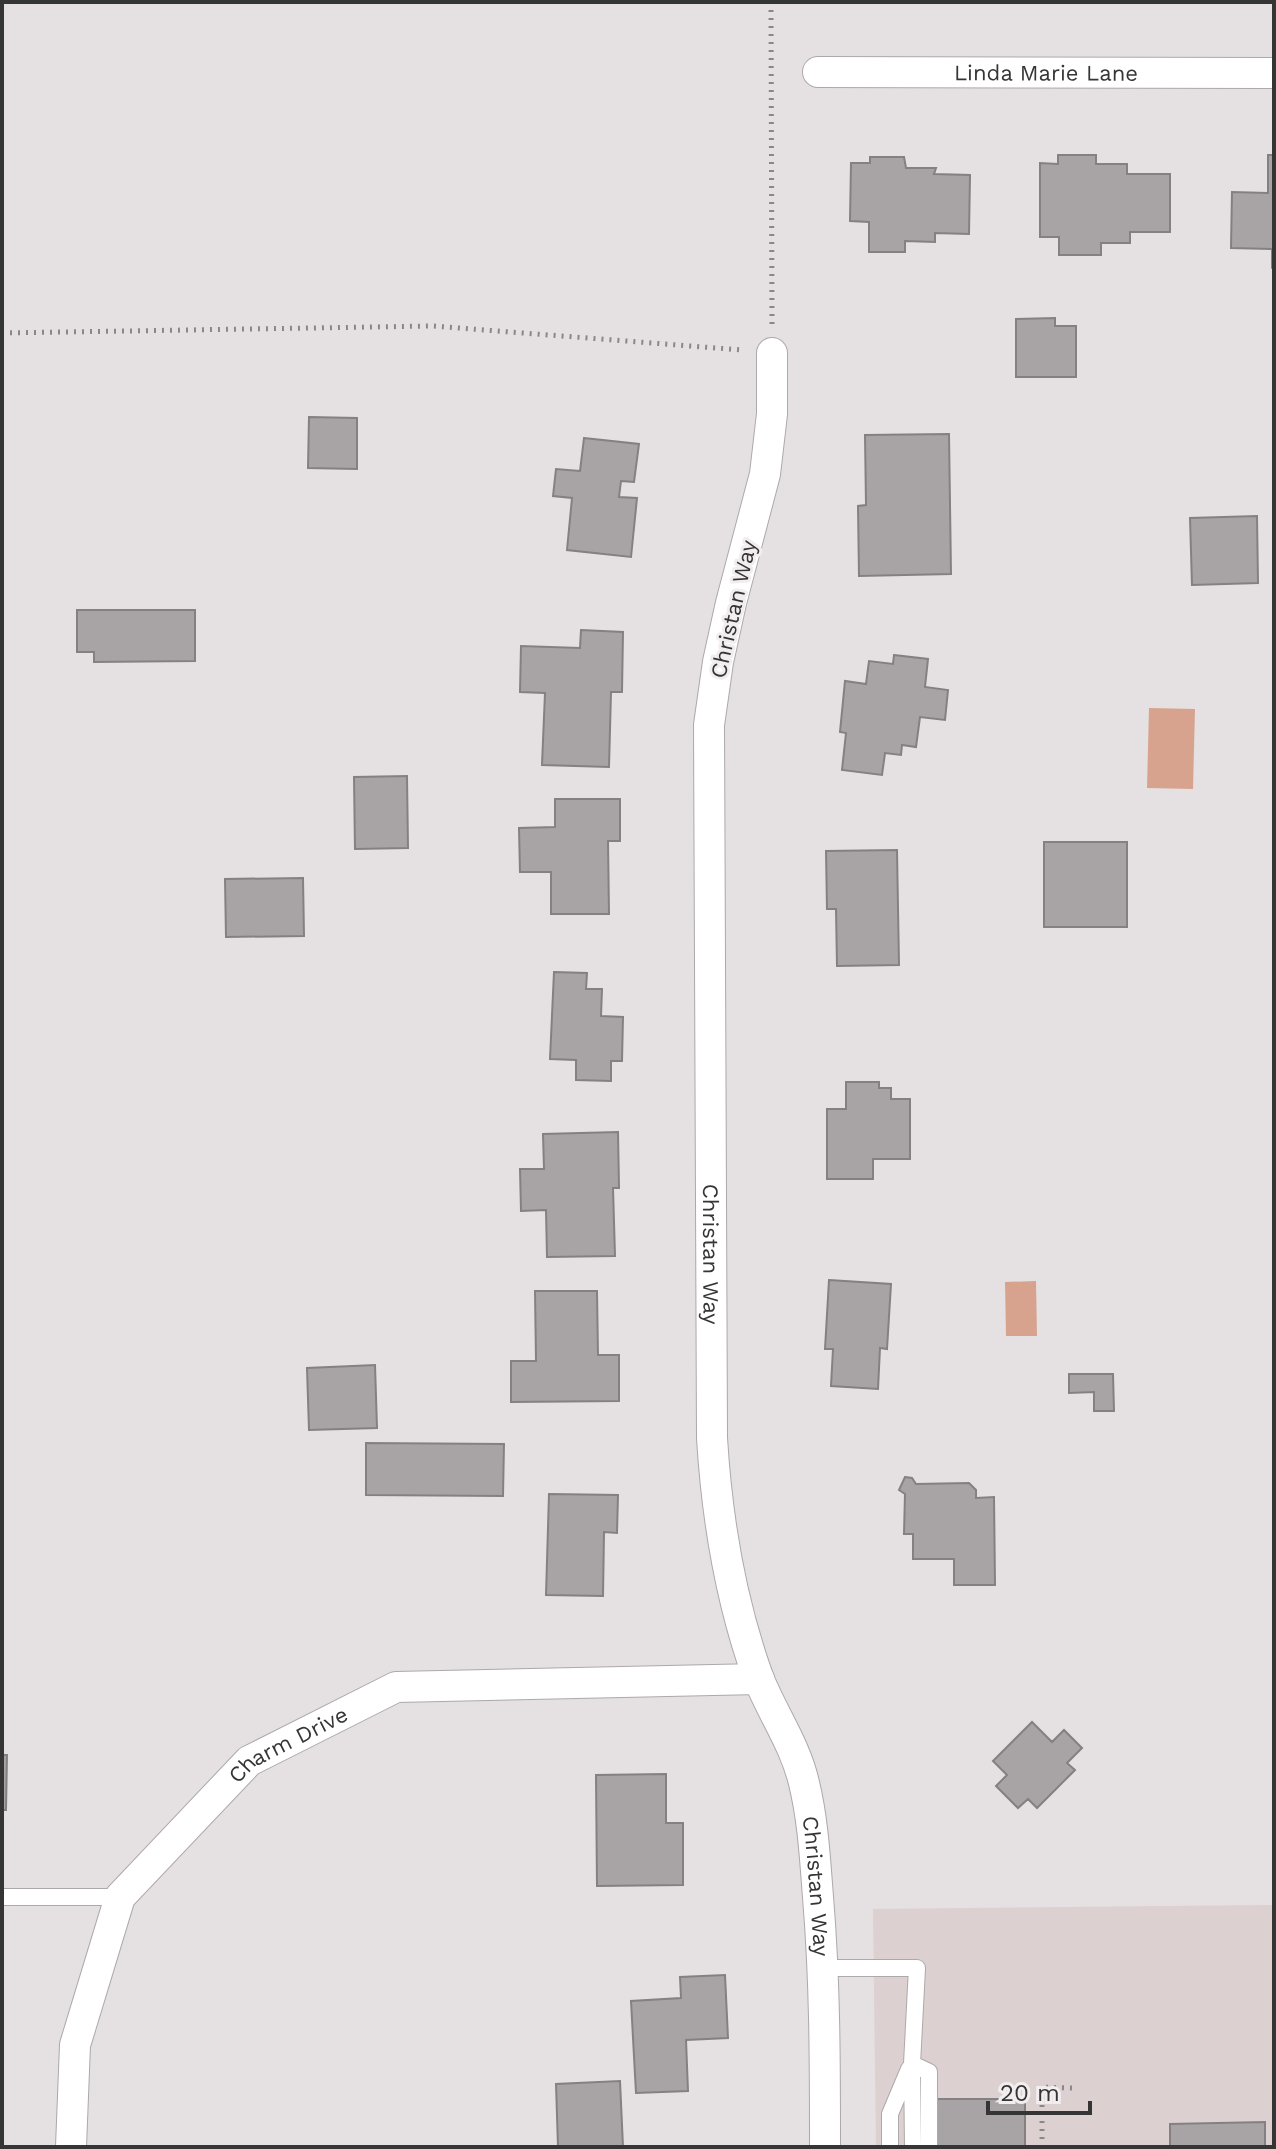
<svg xmlns="http://www.w3.org/2000/svg" width="1276" height="2149" viewBox="0 0 1276 2149" font-family="'Work Sans',sans-serif">
<style>
.built{fill:#dcd0d1}
.green{fill:#d7a38e}
.building{fill:#a8a4a6;stroke:#848183;stroke-width:2}
.lines{fill:none;stroke-linecap:round;stroke-linejoin:round}
.service-casing{stroke:#ada9aa;stroke-width:18}
.minor-casing{stroke:#ada9aa;stroke-width:32}
.path{stroke:#8a8788;stroke-width:5;stroke-dasharray:2 6;stroke-linecap:butt}
.service{stroke:#fff;stroke-width:16}
.minor{stroke:#fff;stroke-width:30}
.labels{text-anchor:middle;stroke-width:6;stroke-linejoin:round;paint-order:stroke}
.street-label{font-size:22px;fill:#363535;stroke:#f2eeef}
</style>
<rect width="100%" height="100%" fill="#e5e0e1"/>
<path class="built" d="M 1274,1905 L 1274,2147 L 876,2147 L 873,1909 Z"/>
<path class="green" d="M 1149,708 L 1195,709 L 1193,789 L 1147,788 Z
M 1036,1281 L 1037,1336 L 1006,1336 L 1005,1282 Z"/>
<path class="building" d="M 1058,155 L 1096,155 L 1096,164 L 1127,164 L 1127,174 L 1170,174 L 1170,232 L 1130,232 L 1130,243 L 1101,243 L 1101,255 L 1059,255 L 1059,237 L 1040,237 L 1040,163 L 1058,164 Z
M 1268,155 L 1274,155 L 1274,269 L 1272,268 L 1272,249 L 1231,248 L 1232,192 L 1268,193 Z
M 870,157 L 904,157 L 906,168 L 936,168 L 934,174 L 970,175 L 969,234 L 935,233 L 935,242 L 905,241 L 905,252 L 869,252 L 869,222 L 850,221 L 851,163 L 870,163 Z
M 1055,318 L 1055,326 L 1076,326 L 1076,377 L 1016,377 L 1016,319 Z
M 309,417 L 357,418 L 357,469 L 308,468 Z
M 949,434 L 951,574 L 859,576 L 858,506 L 866,505 L 865,435 Z
M 584,438 L 639,444 L 634,482 L 621,481 L 619,497 L 637,498 L 631,557 L 567,550 L 572,498 L 553,496 L 556,469 L 580,471 Z
M 1257,516 L 1258,583 L 1192,585 L 1190,518 Z
M 77,610 L 195,610 L 195,661 L 94,662 L 94,652 L 77,652 Z
M 581,630 L 623,632 L 622,692 L 611,692 L 609,767 L 542,765 L 545,693 L 520,692 L 521,646 L 580,648 Z
M 894,655 L 928,659 L 925,687 L 948,690 L 945,720 L 920,717 L 916,747 L 902,745 L 901,755 L 885,753 L 882,775 L 842,770 L 846,733 L 840,732 L 845,681 L 866,684 L 869,661 L 893,664 Z
M 407,776 L 408,848 L 355,849 L 354,777 Z
M 555,799 L 620,799 L 620,841 L 608,841 L 609,914 L 551,914 L 551,872 L 520,872 L 519,828 L 555,827 Z
M 1044,842 L 1127,842 L 1127,927 L 1044,927 Z
M 897,850 L 899,965 L 837,966 L 836,909 L 827,909 L 826,851 Z
M 303,878 L 304,936 L 226,937 L 225,879 Z
M 554,972 L 587,973 L 586,989 L 602,989 L 601,1016 L 623,1017 L 622,1061 L 611,1061 L 611,1081 L 576,1080 L 576,1060 L 550,1059 Z
M 846,1082 L 879,1082 L 879,1088 L 891,1088 L 891,1099 L 910,1099 L 910,1159 L 873,1159 L 873,1179 L 827,1179 L 827,1109 L 846,1109 Z
M 618,1132 L 619,1188 L 613,1188 L 615,1256 L 547,1257 L 546,1210 L 521,1211 L 520,1169 L 544,1169 L 543,1134 Z
M 829,1280 L 891,1284 L 887,1349 L 880,1348 L 878,1389 L 831,1386 L 833,1349 L 825,1349 Z
M 535,1291 L 597,1291 L 598,1355 L 619,1355 L 619,1401 L 511,1402 L 511,1361 L 536,1361 Z
M 375,1365 L 377,1428 L 309,1430 L 307,1368 Z
M 1069,1374 L 1113,1374 L 1114,1411 L 1094,1411 L 1094,1392 L 1069,1393 Z
M 366,1443 L 504,1444 L 503,1496 L 366,1495 Z
M 905,1477 L 912,1478 L 916,1484 L 969,1483 L 976,1490 L 976,1498 L 994,1497 L 995,1585 L 954,1585 L 954,1559 L 913,1559 L 913,1534 L 904,1534 L 905,1494 L 899,1490 Z
M 549,1494 L 618,1495 L 617,1533 L 604,1532 L 603,1596 L 546,1595 Z
M 1032,1722 L 1052,1742 L 1064,1730 L 1082,1748 L 1067,1763 L 1075,1770 L 1037,1808 L 1028,1799 L 1018,1808 L 996,1786 L 1007,1775 L 993,1761 Z
M 2,1755 L 7,1755 L 6,1810 L 2,1810 Z
M 666,1774 L 666,1823 L 683,1823 L 683,1885 L 597,1886 L 596,1775 Z
M 725,1975 L 728,2038 L 686,2040 L 688,2091 L 636,2093 L 631,2001 L 681,1998 L 680,1977 Z
M 620,2081 L 623,2147 L 558,2147 L 556,2084 Z
M 937,2099 L 1025,2099 L 1025,2147 L 904,2147 L 936,2115 Z
M 1265,2122 L 1265,2147 L 1170,2147 L 1170,2124 Z"/>
<g class="lines">
<g class="service-casing">
<path id="service" d="M 2,1897 L 120,1897
M 824,1968 L 917,1968 L 912,2064 L 913,2147
M 912,2064 L 929,2072 L 929,2147
M 890,2147 L 890,2114 L 909,2069"/>
</g>
<g class="minor-casing">
<g id="minor">
<path id="s1" d="M 818,72 L 1274,73"/>
<path id="s2" d="M 772,353 L 772,414 L 765,474 L 731,603 L 718,662 L 709,725 L 712,1438 C 717,1520 730,1599 758,1677 C 772,1713 795,1744 804,1783 C 813,1820 815,1859 818,1897 C 825,1981 825,2063 825,2147"/>
<path id="s3" d="M 71,2147 L 75,2045 L 120,1897 L 249,1761 L 396,1687 L 759,1679"/>
</g>
</g>
<path class="path" d="M 771,2 L 772,325
M 2,333 L 433,326 L 742,350
M 1042,2147 L 1042,2087 L 1073,2088"/>
<use href="#service" class="service"/>
<use href="#minor" class="minor"/>
</g>
<g class="labels">
<g class="street-label">
<text dy="8" stroke="none"><textPath href="#s1" startOffset="228">Linda Marie Lane</textPath></text>
<text transform="translate(733 609) rotate(-77)" y="8">Christan Way</text>
<text dy="8" stroke="none"><textPath href="#s2" startOffset="908">Christan Way</textPath></text>
<text dy="8" stroke="none"><textPath href="#s3" startOffset="486">Charm Drive</textPath></text>
<text dy="8" stroke="none"><textPath href="#s2" startOffset="1556">Christan Way</textPath></text>
</g>
</g>
<rect width="1276" height="2149" fill="none" stroke="#363535" stroke-width="8"/>
<path d="M988 2101v12h102v-12" fill="none" stroke="#363535" stroke-width="4"/>
<text x="1000" y="2101" font-size="24" fill="#363535" stroke="#f2eeef" stroke-width="6" paint-order="stroke">20 m</text>
</svg>
